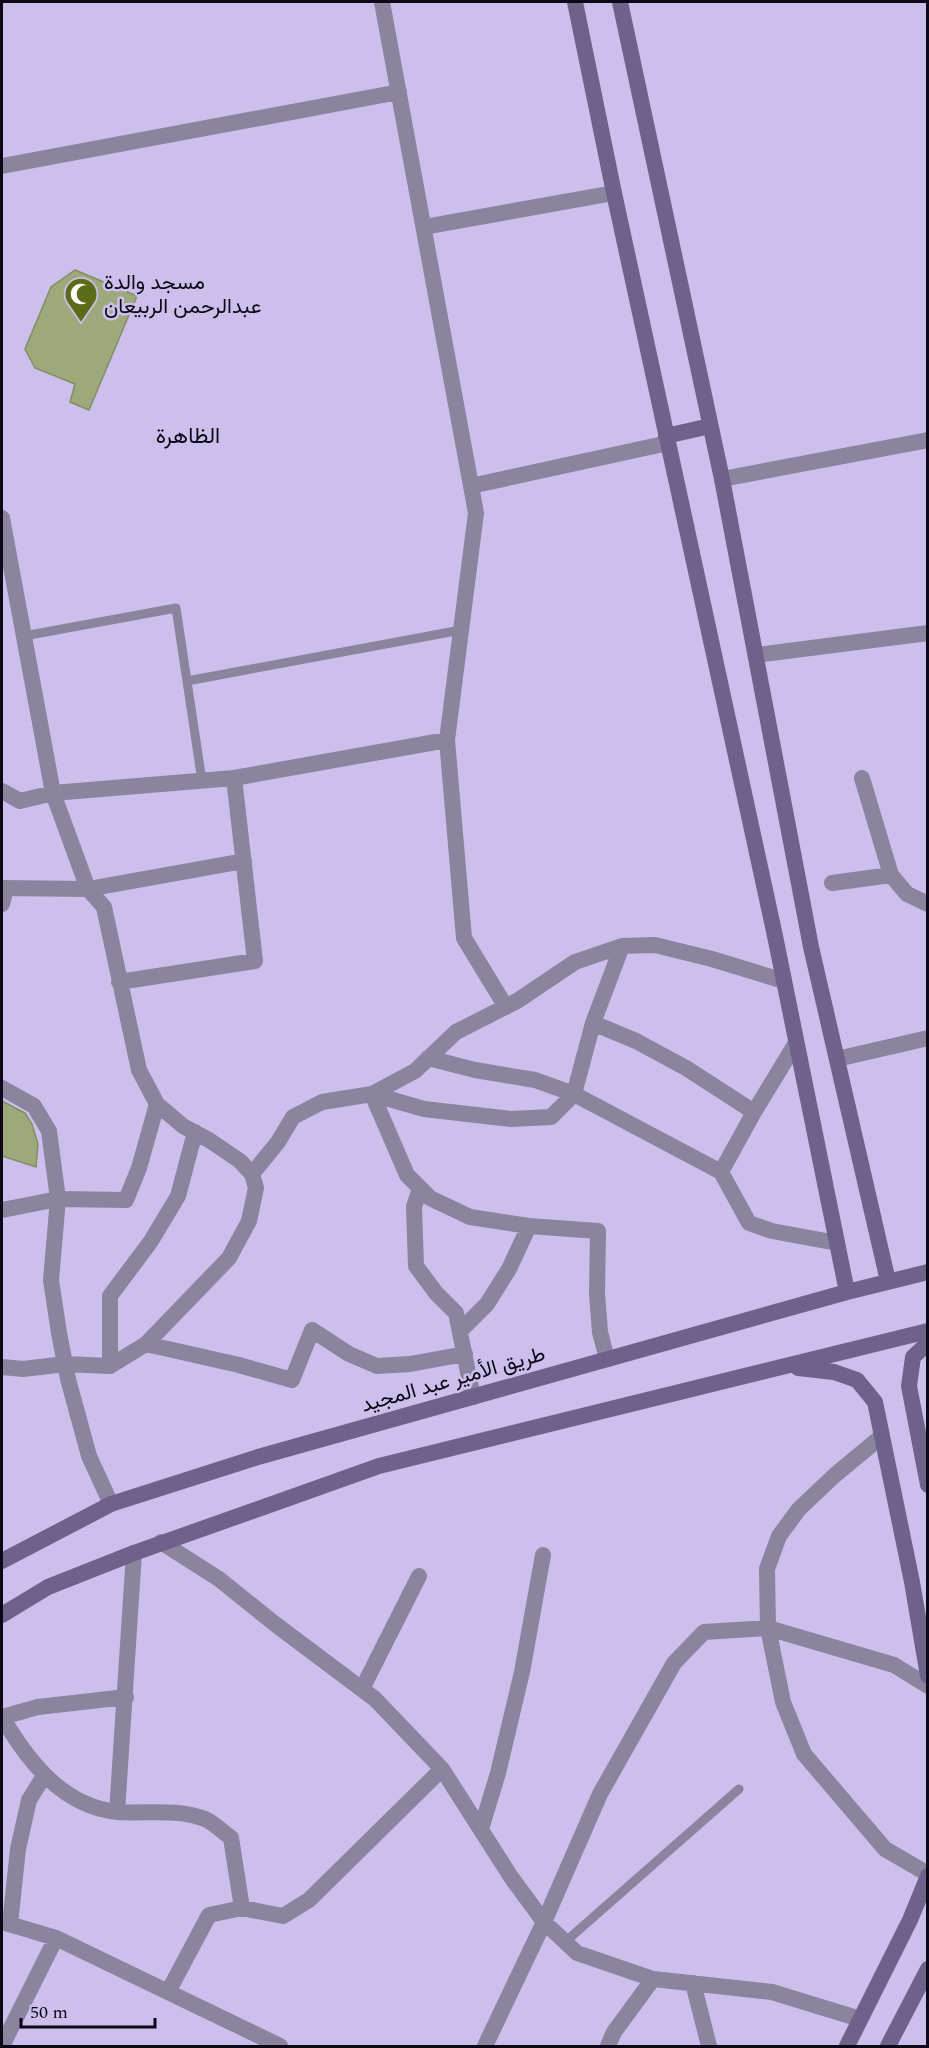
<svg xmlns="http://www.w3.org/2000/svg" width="929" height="2048" viewBox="0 0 929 2048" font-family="Spectral,Vazirmatn,serif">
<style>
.building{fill:#9da87b;stroke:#838e62;stroke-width:1.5}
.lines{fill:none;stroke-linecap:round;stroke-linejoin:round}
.service{stroke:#8c839f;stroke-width:9}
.minor{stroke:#8c839f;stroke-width:16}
.secondary{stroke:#6f628a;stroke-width:16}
.labels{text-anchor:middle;stroke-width:5;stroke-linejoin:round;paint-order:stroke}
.poi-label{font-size:21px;fill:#0d0817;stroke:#cdbfeb;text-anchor:start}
.street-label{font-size:21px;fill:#0d0817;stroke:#cdbfeb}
.neighbourhood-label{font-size:22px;fill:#0d0817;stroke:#cdbfeb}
</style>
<rect width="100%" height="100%" fill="#cdbfeb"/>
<path class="building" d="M 75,270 L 137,296 L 89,410 L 70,402 L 75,384 L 35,368 L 25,349 L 51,287 Z
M 2,1101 L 25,1113 L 32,1124 L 38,1144 L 36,1167 L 2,1156 Z"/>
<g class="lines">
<path class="service" d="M 24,636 L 176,608 L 202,781
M 187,681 L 461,630
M 565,1942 L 739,1789"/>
<path class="minor" d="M 2,166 L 399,92
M 424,227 L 614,193
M 722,479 L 928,440
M 471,486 L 668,443
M 2,518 L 53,793 L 88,889 L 104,907 L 139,1070 L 157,1104 L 183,1126 L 209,1140 L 240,1161 L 252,1174 L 256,1188 L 249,1221 L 229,1258 L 146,1344 L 110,1366 L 65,1364 L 23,1369 L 2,1367
M 756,655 L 928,633
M 447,740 L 464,938 L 506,1007
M 234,778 L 447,740 L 476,513 L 382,2
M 862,778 L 891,875 L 907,894 L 928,904
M 2,791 L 20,801 L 53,793 L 234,778 L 255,961 L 119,982
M 832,883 L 891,875
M 2,888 L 88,889 L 244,861
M 2,904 L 6,889
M 593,1023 L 636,1041 L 686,1068 L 754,1112
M 428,1058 L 475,1070 L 535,1080 L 574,1094 L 721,1172 L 749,1223 L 772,1231 L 837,1243
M 837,1059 L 928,1038
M 2,1088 L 34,1106 L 49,1131 L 58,1199 L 51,1280 L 59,1333 L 68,1379 L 89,1456 L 111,1504
M 372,1094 L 407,1175 L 430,1198 L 470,1217 L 529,1226 L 598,1231 L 597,1294 L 600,1332 L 607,1359
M 372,1094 L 424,1109 L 511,1119 L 551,1117 L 574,1094 L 593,1023 L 622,946
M 721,1172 L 754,1112 L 796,1043
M 252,1174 L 278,1142 L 293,1117 L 322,1102 L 372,1094 L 415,1071 L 456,1032 L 517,1001 L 575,962 L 622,946 L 655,945 L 712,959 L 784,981
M 420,1188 L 414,1207 L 416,1266 L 436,1293 L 456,1313 L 473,1397
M 2,1210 L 58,1199 L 126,1200 L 139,1168 L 157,1104
M 460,1331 L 487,1304 L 509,1269 L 529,1226
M 146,1344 L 239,1365 L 292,1380 L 312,1330 L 349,1354 L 377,1366 L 410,1364 L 465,1354
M 110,1366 L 110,1296 L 151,1241 L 178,1196 L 195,1132
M 882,1436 L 835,1475 L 799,1509 L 779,1536 L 767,1569 L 768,1628 L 783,1702 L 804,1754 L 885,1849 L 928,1874
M 161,1542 L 219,1579 L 275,1624 L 375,1699 L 442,1769 L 511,1877 L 544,1922 L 577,1953 L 653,1979
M 362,1689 L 419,1576
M 2,1717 C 28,1761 63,1807 118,1812 C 147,1814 177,1808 205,1819 C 214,1823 223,1832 231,1838 L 242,1908
M 2,1717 L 38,1707 L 126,1697
M 117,1812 L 134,1553
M 481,1829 L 498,1773 L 522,1672 L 543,1555
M 2,1922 L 56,1938 L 280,2046
M 10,1924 L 18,1849 L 29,1800 L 44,1776
M 693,1983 L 709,2046
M 168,1992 L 209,1915 L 242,1908 L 283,1916 L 309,1900 L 442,1769
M 2,2046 L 56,1938
M 485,2046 L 544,1922 L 600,1794 L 674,1663 L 704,1632 L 768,1628 L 894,1665 L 928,1686
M 608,2046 L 614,2032 L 653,1979 L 772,1992 L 860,2019"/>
<path class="secondary" d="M 575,2 L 614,193 L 775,936 L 847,1292
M 620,2 L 722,479 L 811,947 L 888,1281
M 666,436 L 710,426
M 928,1343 L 913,1357 L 909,1386 L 928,1485
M 798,1368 L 834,1372 L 857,1380 L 875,1402 L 912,1582 L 928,1676
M 2,1561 L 111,1504 L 258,1457 L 847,1292 L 928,1272
M 2,1615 L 48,1587 L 134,1553 L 379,1466 L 928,1331
M 847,2046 L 910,1920 L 928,1876
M 888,2046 L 928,1969"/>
</g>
<defs>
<g id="mosque-pin" transform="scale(1.725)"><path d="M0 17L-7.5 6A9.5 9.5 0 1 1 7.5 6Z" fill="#5c6b15" stroke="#cdbfeb"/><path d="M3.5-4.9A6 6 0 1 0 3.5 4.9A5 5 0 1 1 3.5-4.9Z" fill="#fff"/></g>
</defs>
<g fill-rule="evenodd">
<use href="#mosque-pin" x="81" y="294"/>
</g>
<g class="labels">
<g class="poi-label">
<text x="104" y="289">مسجد والدة<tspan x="104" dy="24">عبدالرحمن الربيعان</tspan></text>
</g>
<g class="street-label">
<text transform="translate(453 1379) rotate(-16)" y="7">طريق الأمير عبد المجيد</text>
</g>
<g class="neighbourhood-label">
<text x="188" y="443">الظاهرة</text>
</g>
</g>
<rect width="929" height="2048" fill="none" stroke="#0d0817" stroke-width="6"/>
<path d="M21 2018v9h134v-9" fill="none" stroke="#0d0817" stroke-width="3"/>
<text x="30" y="2018" font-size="18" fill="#0d0817" stroke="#cdbfeb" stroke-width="4.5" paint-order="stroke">50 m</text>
</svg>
